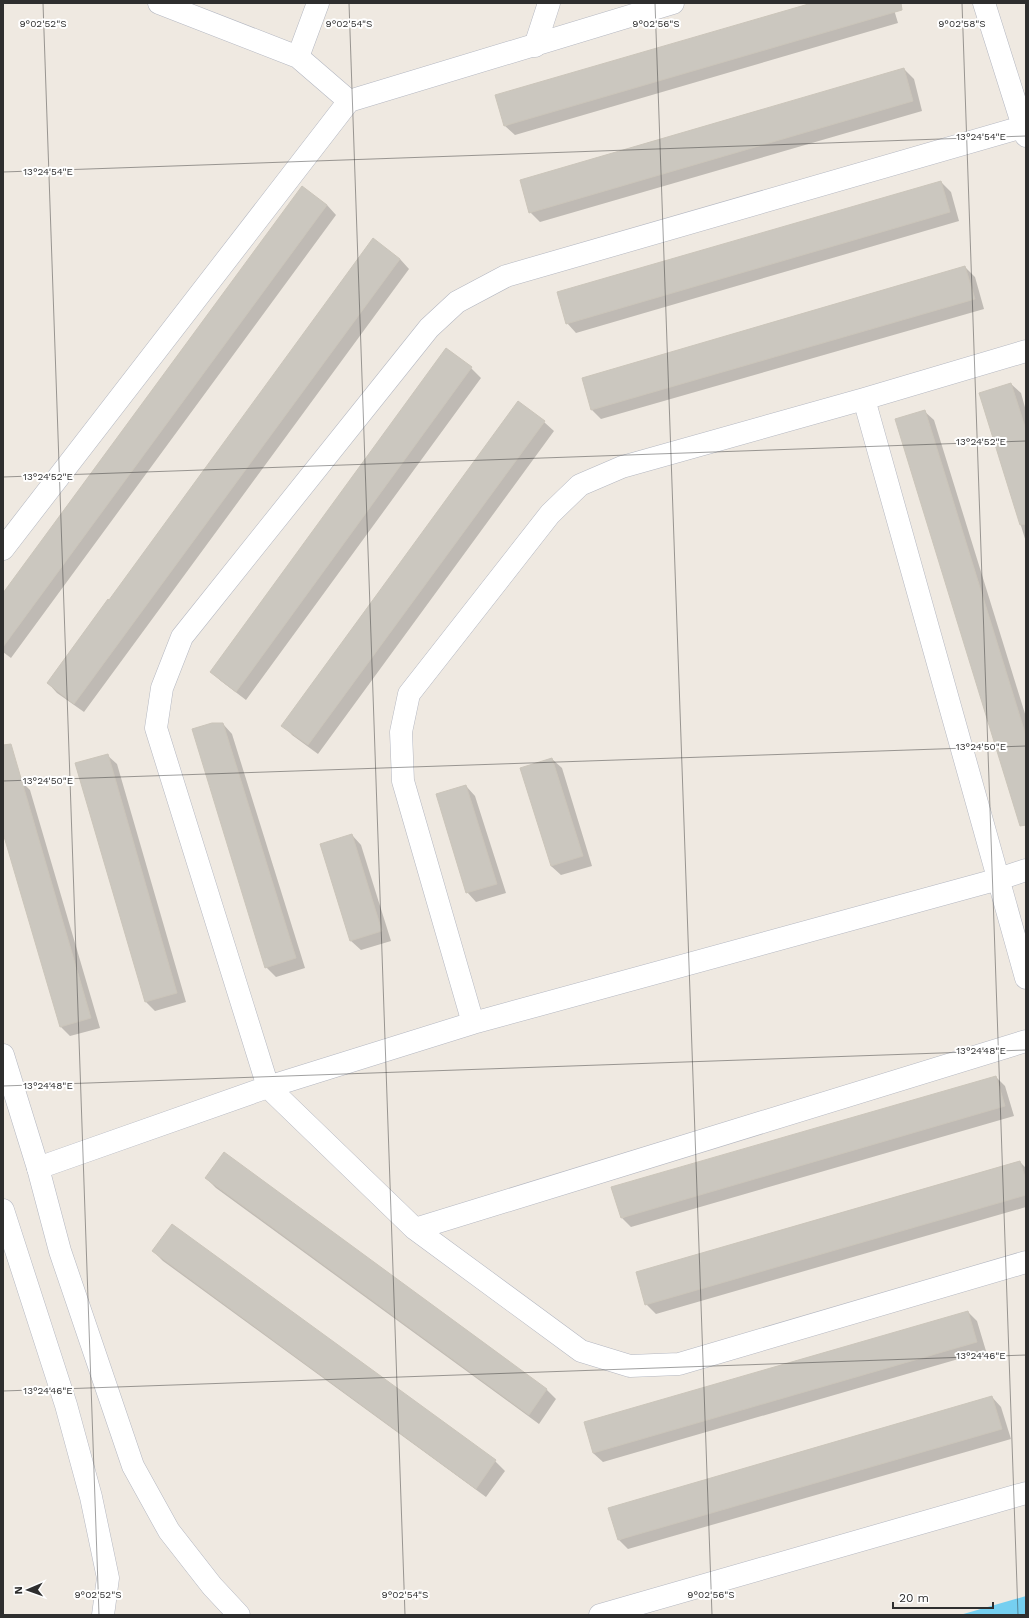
<svg xmlns="http://www.w3.org/2000/svg" width="1029" height="1618" viewBox="0 0 1029 1618" font-family="'Work Sans',sans-serif">
<style>
.water{fill:#75cff0}
.shadow{fill:#0003}
.building{fill:#cbc7bf;stroke:#cbc5ba}
.lines{fill:none;stroke-linecap:round;stroke-linejoin:round}
.minor-casing{stroke:#b4b7c1;stroke-width:23}
.tertiary-casing{stroke:#b4b7c1;stroke-width:23}
.minor{stroke:#fff;stroke-width:22}
.tertiary{stroke:#fff;stroke-width:22}
.ticks{fill:none;stroke:#2e2e2e;stroke-width:1;stroke-opacity:0.45}
.ticks-label{font-size:10px;text-anchor:middle;fill:#2e2e2e;stroke:#fff;stroke-width:4;stroke-linejoin:round;paint-order:stroke}
</style>
<rect width="100%" height="100%" fill="#efe9e1"/>
<path class="water" d="M 1026,1596 L 1026,1615 L 960,1615 Z"/>
<path class="shadow" d="M 816,3 L 892,3 L 898,23 L 515,135 L 505,126 Z
M 904,69 L 914,79 L 922,111 L 540,222 L 530,212 Z
M 941,182 L 951,192 L 959,221 L 576,333 L 567,323 Z
M 327,205 L 336,215 L 11,658 L 3,652 L 3,594 Z
M 400,259 L 409,269 L 84,712 L 57,693 L 48,683 L 109,602 Z
M 965,267 L 975,277 L 984,309 L 601,419 L 592,410 L 583,379 Z
M 447,349 L 471,368 L 481,378 L 246,700 L 221,681 L 211,672 Z
M 1011,384 L 1021,393 L 1026,411 L 1026,542 L 980,394 Z
M 924,411 L 934,420 L 1026,717 L 1026,812 Z
M 544,422 L 554,431 L 318,754 L 292,735 L 283,725 Z
M 223,724 L 232,734 L 305,968 L 276,977 L 266,967 Z
M 107,755 L 117,764 L 186,1002 L 155,1011 L 146,1002 Z
M 552,759 L 562,768 L 592,866 L 561,875 L 551,866 Z
M 20,780 L 30,790 L 100,1028 L 70,1036 L 61,1027 L 3,830 L 3,785 Z
M 466,786 L 475,796 L 506,893 L 476,902 L 467,892 Z
M 352,835 L 361,845 L 391,941 L 361,950 L 351,941 L 321,845 Z
M 996,1077 L 1005,1086 L 1014,1116 L 631,1227 L 622,1218 Z
M 224,1153 L 547,1390 L 556,1399 L 539,1424 L 216,1188 L 206,1178 Z
M 1020,1162 L 1026,1168 L 1026,1207 L 656,1314 L 646,1304 Z
M 153,1251 L 495,1461 L 505,1471 L 486,1497 L 163,1261 Z
M 968,1312 L 977,1321 L 986,1351 L 603,1462 L 593,1453 Z
M 992,1397 L 1001,1407 L 1011,1439 L 628,1549 L 619,1540 Z"/>
<path class="building" d="M 812,3 L 901,3 L 902,10 L 504,126 L 495,95 Z
M 904,68 L 913,101 L 529,213 L 520,180 Z
M 941,181 L 950,212 L 566,324 L 557,292 Z
M 302,186 L 327,205 L 3,647 L 3,593 Z
M 373,238 L 400,259 L 74,704 L 47,683 L 108,599 L 109,600 Z
M 965,266 L 975,299 L 591,410 L 582,378 Z
M 446,348 L 472,367 L 236,692 L 210,672 Z
M 1011,383 L 1026,430 L 1026,524 L 1020,525 L 979,393 Z
M 518,401 L 545,421 L 308,745 L 281,726 Z
M 925,410 L 1026,736 L 1026,825 L 1020,826 L 895,419 Z
M 212,723 L 223,723 L 296,958 L 265,968 L 192,729 Z
M 11,744 L 91,1018 L 60,1027 L 3,833 L 3,745 Z
M 108,754 L 177,993 L 145,1002 L 75,763 Z
M 552,758 L 583,856 L 551,866 L 520,768 Z
M 466,785 L 497,884 L 466,893 L 436,794 Z
M 352,834 L 382,931 L 350,941 L 320,844 Z
M 996,1076 L 1005,1106 L 621,1218 L 611,1187 Z
M 224,1152 L 547,1389 L 529,1415 L 205,1178 Z
M 1020,1161 L 1026,1180 L 1026,1195 L 645,1305 L 636,1272 Z
M 172,1224 L 496,1460 L 476,1489 L 152,1251 Z
M 968,1311 L 977,1342 L 593,1453 L 584,1422 Z
M 992,1396 L 1002,1429 L 618,1540 L 608,1508 Z"/>
<g class="lines">
<g class="minor-casing">
<path id="minor" d="M 159,3 L 298,57 L 349,101
M 984,3 L 1026,136
M 535,46 L 549,3
M 298,57 L 318,3
M 1026,126 L 506,276 L 457,302 L 429,328 L 182,637 L 162,688 L 156,728 L 268,1087 L 415,1229 L 581,1351 L 630,1366 L 679,1364 L 1026,1262
M 864,399 L 1026,978
M 3,549 L 349,101 L 673,3
M 473,1023 L 403,781 L 401,732 L 409,694 L 550,514 L 580,485 L 622,467 L 864,399 L 1026,351
M 38,1168 L 268,1087 L 473,1023 L 999,879 L 1026,870
M 415,1229 L 1026,1041
M 600,1615 L 1026,1493"/>
</g>
<g class="tertiary-casing">
<path id="tertiary" d="M 3,1055 L 38,1168 L 60,1251 L 133,1466 L 169,1531 L 212,1586 L 239,1615
M 3,1210 L 66,1405 L 91,1497 L 108,1578 L 103,1615"/>
</g>
<use href="#minor" class="minor"/>
<use href="#tertiary" class="tertiary"/>
</g>
<path class="ticks" d="M 43,3 L 99,1615M 349,3 L 405,1615M 655,3 L 712,1615M 962,3 L 1018,1615M 3,172 L 1026,136M 3,477 L 1026,441M 3,781 L 1026,746M 3,1086 L 1026,1050M 3,1391 L 1026,1355"/>
<g class="ticks-label">
<text x="43" y="27">9°02'52"S</text>
<text x="349" y="27">9°02'54"S</text>
<text x="656" y="27">9°02'56"S</text>
<text x="962" y="27">9°02'58"S</text>
<text x="981" y="140">13°24'54"E</text>
<text x="48" y="175">13°24'54"E</text>
<text x="981" y="445">13°24'52"E</text>
<text x="48" y="480">13°24'52"E</text>
<text x="981" y="750">13°24'50"E</text>
<text x="48" y="784">13°24'50"E</text>
<text x="981" y="1054">13°24'48"E</text>
<text x="48" y="1089">13°24'48"E</text>
<text x="981" y="1359">13°24'46"E</text>
<text x="48" y="1394">13°24'46"E</text>
<text x="98" y="1598">9°02'52"S</text>
<text x="405" y="1598">9°02'54"S</text>
<text x="711" y="1598">9°02'56"S</text>
</g>
<rect width="1029" height="1618" fill="none" stroke="#2e2e2e" stroke-width="8"/>
<g transform="translate(28 1590) rotate(268)" stroke="#ffffff" stroke-width="3" paint-order="stroke">
<path d="M0-3L7 15L0 10L-7 15Z" fill="#2e2e2e"/>
<text y="-6" font-size="11" font-weight="bold" text-anchor="middle" fill="#2e2e2e">N</text>
</g>
<path d="M893 1602v6h100v-6" fill="none" stroke="#2e2e2e" stroke-width="2"/>
<text x="899" y="1602" font-size="12" fill="#2e2e2e" stroke="#ffffff" stroke-width="3" paint-order="stroke">20 m</text>
</svg>
